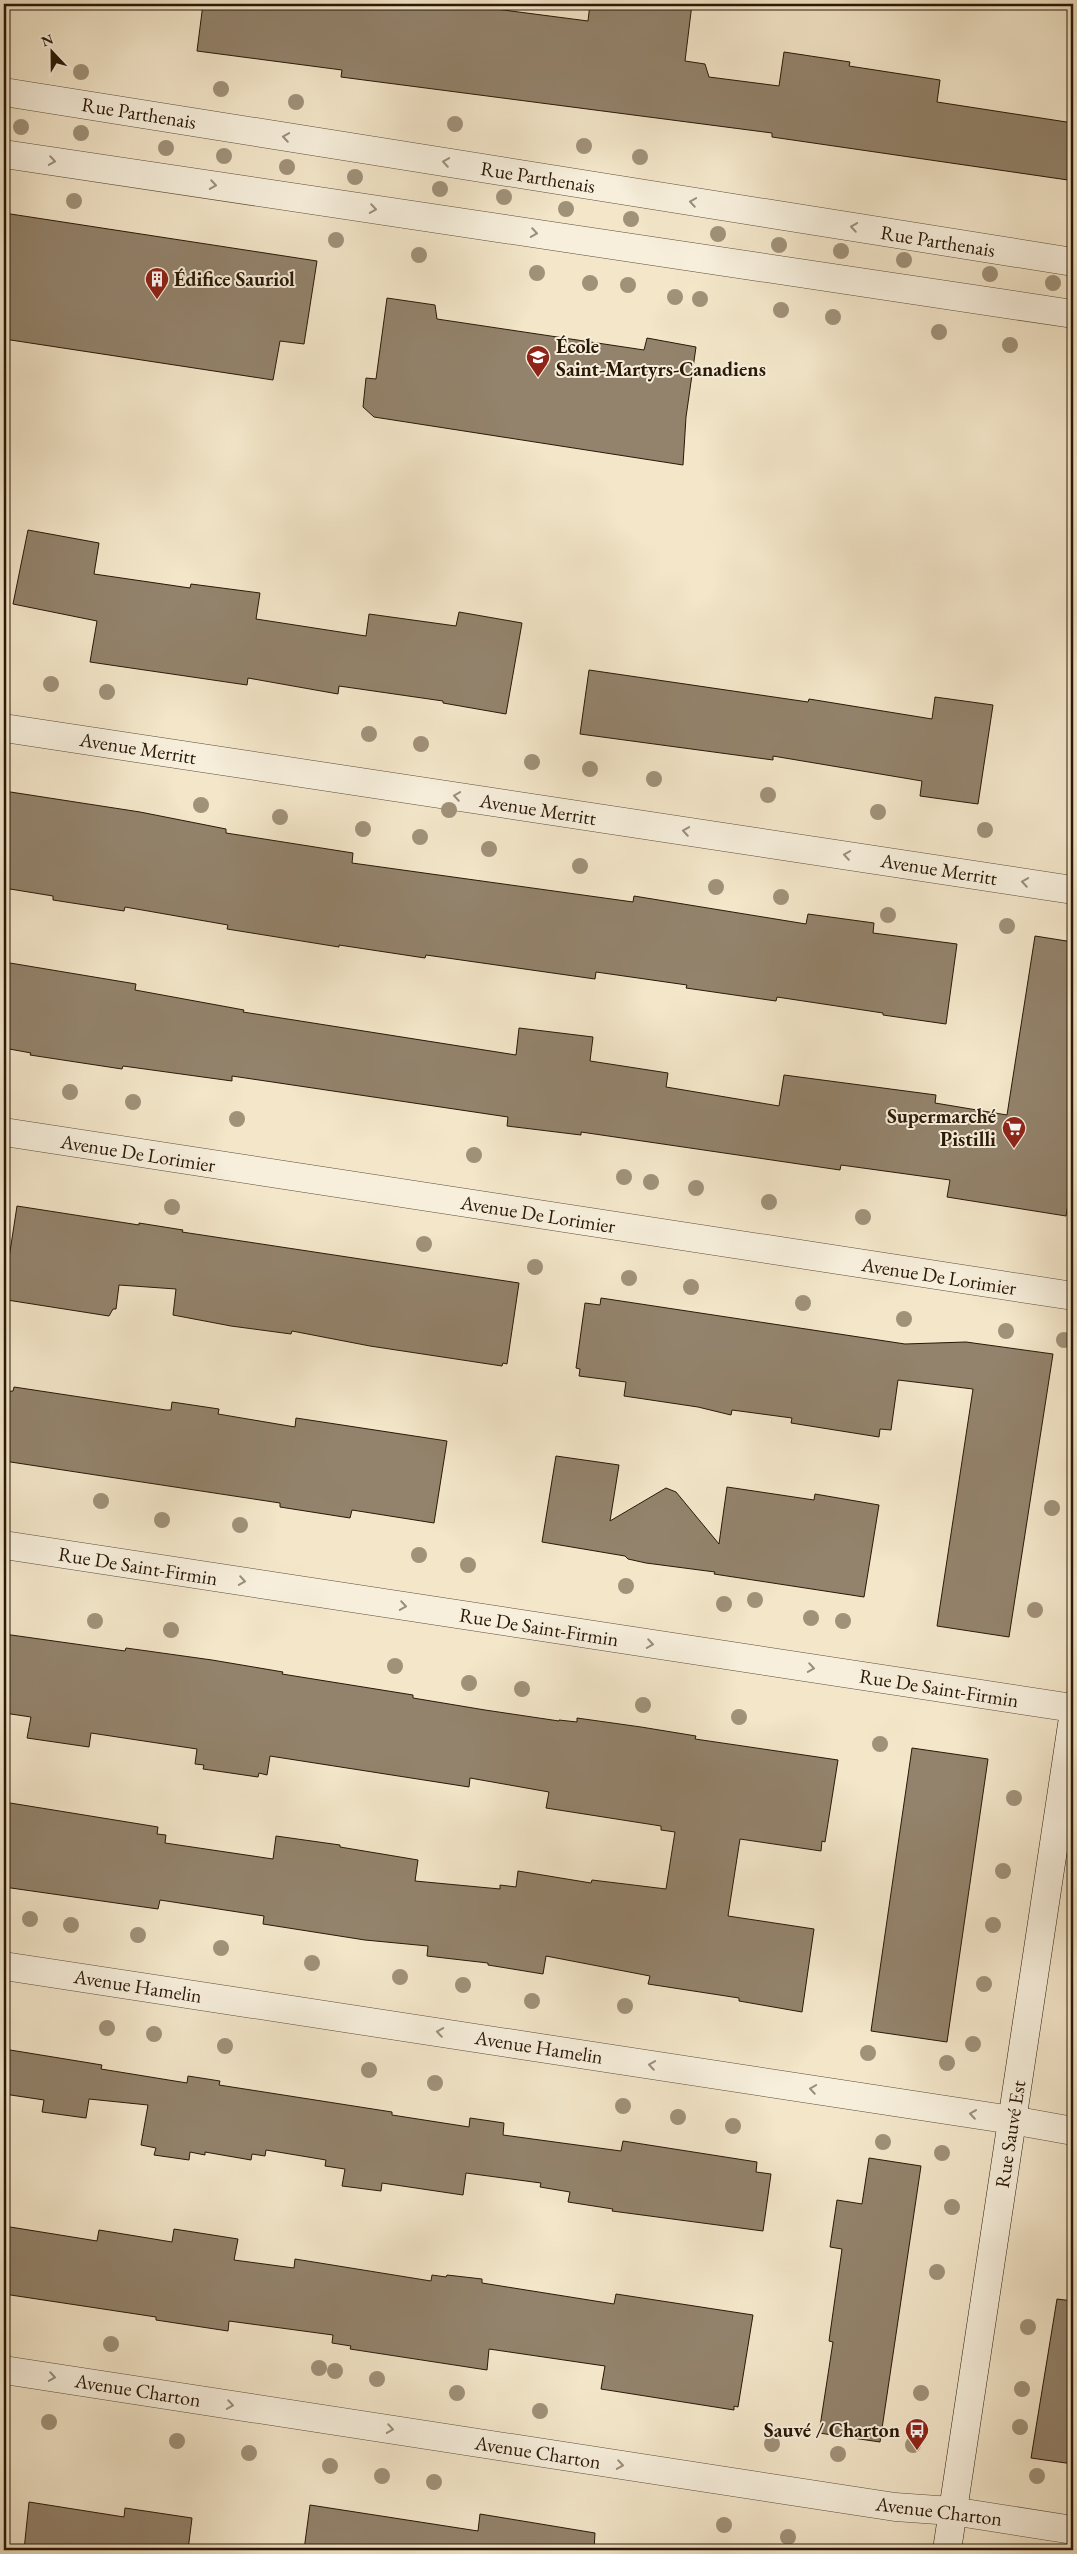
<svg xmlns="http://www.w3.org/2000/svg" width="1077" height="2554" viewBox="0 0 1077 2554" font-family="'EB Garamond',serif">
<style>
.building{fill:#93836c;stroke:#2a1807}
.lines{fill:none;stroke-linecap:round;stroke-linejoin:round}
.street-casing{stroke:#5c4c38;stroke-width:29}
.secondary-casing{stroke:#2a1807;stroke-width:29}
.street{stroke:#f7efdc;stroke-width:28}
.secondary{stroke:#f7efdc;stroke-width:28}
.tree{fill:#a09179}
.oneway{stroke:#9b8e7c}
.labels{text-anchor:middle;stroke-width:4;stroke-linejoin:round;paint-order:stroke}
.street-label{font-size:20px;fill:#2a1807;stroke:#f7efdc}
.poi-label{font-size:20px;font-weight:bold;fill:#2a1807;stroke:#f7efdc;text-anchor:start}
</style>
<rect width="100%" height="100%" fill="#f3e6c9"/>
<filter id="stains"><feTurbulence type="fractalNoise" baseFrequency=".004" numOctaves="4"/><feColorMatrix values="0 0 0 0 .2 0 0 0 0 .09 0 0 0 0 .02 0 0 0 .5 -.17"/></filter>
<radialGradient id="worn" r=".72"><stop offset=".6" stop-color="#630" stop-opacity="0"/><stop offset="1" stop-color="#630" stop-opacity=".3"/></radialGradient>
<path class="building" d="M 203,4 L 457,4 L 588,21 L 590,4 L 692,4 L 685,61 L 705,64 L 709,77 L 779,86 L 784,52 L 850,62 L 849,66 L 940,80 L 937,102 L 1073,123 L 1073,145 L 1068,180 L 772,137 L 772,133 L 341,77 L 342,70 L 197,51 Z
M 4,213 L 317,261 L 304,344 L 280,341 L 273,380 L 4,339 Z
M 387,298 L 435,305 L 437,319 L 644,350 L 647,338 L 696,347 L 686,417 L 683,465 L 374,417 L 363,407 L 366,378 L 376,379 Z
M 28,530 L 99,543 L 94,574 L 190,588 L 191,584 L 260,593 L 256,619 L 366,636 L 369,614 L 456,626 L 459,612 L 522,623 L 506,714 L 443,703 L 443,701 L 339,686 L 338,694 L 248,678 L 247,685 L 90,662 L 97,621 L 13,604 Z
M 589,670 L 808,702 L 809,699 L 932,719 L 935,697 L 993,705 L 978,804 L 920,796 L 922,781 L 773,756 L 773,760 L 580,734 Z
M 4,791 L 140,812 L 226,829 L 226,833 L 353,853 L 352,863 L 633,902 L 634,896 L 806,924 L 808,914 L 874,923 L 873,933 L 957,944 L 946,1024 L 883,1015 L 883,1013 L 777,997 L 776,1001 L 686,988 L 687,985 L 596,972 L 595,979 L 426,955 L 425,958 L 339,945 L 339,947 L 227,929 L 228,925 L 125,907 L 124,911 L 53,900 L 53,896 L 4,888 Z
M 1035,936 L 1073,942 L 1073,1173 L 1066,1216 L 947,1197 L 950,1180 L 841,1165 L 840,1170 L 581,1132 L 581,1135 L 507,1126 L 508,1117 L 232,1076 L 232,1081 L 123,1066 L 122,1069 L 30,1055 L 31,1053 L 4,1048 L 4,962 L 136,984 L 135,990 L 244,1010 L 243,1012 L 516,1055 L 519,1028 L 593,1037 L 590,1061 L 668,1073 L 666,1087 L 779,1106 L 784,1075 L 936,1095 L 935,1103 L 1007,1115 Z
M 17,1206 L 139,1225 L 139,1223 L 183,1230 L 182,1232 L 519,1283 L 507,1364 L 503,1363 L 502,1366 L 370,1346 L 292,1331 L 291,1334 L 231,1326 L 173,1315 L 176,1289 L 119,1285 L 116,1309 L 113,1309 L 109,1316 L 7,1300 L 5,1284 Z
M 601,1298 L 905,1344 L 966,1342 L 1053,1354 L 1009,1637 L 937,1626 L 973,1389 L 898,1380 L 891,1430 L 880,1429 L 879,1437 L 791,1423 L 792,1418 L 732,1410 L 731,1415 L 698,1407 L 624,1396 L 626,1382 L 579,1376 L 580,1369 L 576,1368 L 585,1303 L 600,1305 Z
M 14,1387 L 166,1410 L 171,1410 L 172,1402 L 219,1409 L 218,1414 L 295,1427 L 296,1418 L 447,1441 L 434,1523 L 352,1510 L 350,1518 L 280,1507 L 280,1503 L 4,1461 L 4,1392 L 13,1391 Z
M 556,1456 L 619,1465 L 610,1521 L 666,1488 L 676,1492 L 719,1544 L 727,1487 L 814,1500 L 815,1494 L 879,1505 L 864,1597 L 714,1574 L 715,1572 L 646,1563 L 628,1559 L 625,1556 L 542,1542 Z
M 4,1634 L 125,1651 L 126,1648 L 212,1660 L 283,1672 L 282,1674 L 413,1695 L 413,1698 L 485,1710 L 559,1721 L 559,1720 L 577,1722 L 577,1718 L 641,1727 L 696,1736 L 695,1739 L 838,1760 L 825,1842 L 822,1841 L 821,1851 L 740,1839 L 728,1916 L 814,1929 L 802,2012 L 739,2001 L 739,1998 L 648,1984 L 650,1976 L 546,1956 L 543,1974 L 488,1965 L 488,1963 L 427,1956 L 428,1946 L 365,1940 L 263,1924 L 264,1916 L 160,1900 L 158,1909 L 4,1887 L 4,1802 L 158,1827 L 157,1834 L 166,1835 L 165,1843 L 273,1859 L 276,1836 L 340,1845 L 340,1847 L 418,1860 L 415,1881 L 500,1889 L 500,1885 L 516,1887 L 518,1871 L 591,1883 L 592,1880 L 666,1889 L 675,1832 L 661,1830 L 661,1826 L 546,1808 L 549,1792 L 470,1778 L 469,1787 L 270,1756 L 267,1775 L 259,1773 L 258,1777 L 203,1769 L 204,1765 L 195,1764 L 197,1749 L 91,1733 L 89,1747 L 27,1738 L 31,1717 L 4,1713 Z
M 912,1748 L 988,1759 L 947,2042 L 871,2031 Z
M 4,2049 L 102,2065 L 101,2069 L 187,2083 L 188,2076 L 220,2081 L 219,2085 L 392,2112 L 392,2115 L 469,2127 L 470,2118 L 504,2123 L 503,2135 L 621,2151 L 623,2141 L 757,2162 L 756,2172 L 771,2174 L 763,2231 L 612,2211 L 613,2209 L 568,2202 L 570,2192 L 540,2187 L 541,2183 L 466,2173 L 463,2195 L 382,2183 L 381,2191 L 342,2186 L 345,2169 L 325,2166 L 326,2160 L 266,2150 L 265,2156 L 252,2154 L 251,2160 L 205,2152 L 205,2155 L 190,2152 L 189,2160 L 154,2155 L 156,2148 L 141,2145 L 148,2105 L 89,2099 L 86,2118 L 42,2112 L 44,2100 L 4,2094 Z
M 869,2158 L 921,2166 L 880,2442 L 819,2433 L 833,2342 L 829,2341 L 842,2249 L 830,2247 L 837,2200 L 862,2204 Z
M 4,2226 L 97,2241 L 99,2230 L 172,2242 L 174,2229 L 238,2239 L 234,2260 L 294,2268 L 295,2259 L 431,2281 L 432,2275 L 446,2277 L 447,2275 L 482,2279 L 482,2283 L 614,2304 L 616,2294 L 753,2315 L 738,2407 L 734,2406 L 734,2410 L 601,2389 L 605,2366 L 489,2349 L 487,2370 L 350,2349 L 351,2346 L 332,2343 L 333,2335 L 229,2321 L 228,2331 L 156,2320 L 156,2317 L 4,2294 Z
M 1057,2299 L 1073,2301 L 1073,2464 L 1031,2458 Z
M 29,2502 L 124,2517 L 125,2508 L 192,2518 L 188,2550 L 24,2550 Z
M 310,2505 L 478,2531 L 480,2514 L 595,2533 L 594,2550 L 304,2550 Z"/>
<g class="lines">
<g class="street-casing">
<path id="street" d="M 4,92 L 1073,262
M 4,154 L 1073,314
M 4,728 L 1073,890
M 4,1132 L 1073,1296
M 4,1545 L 1073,1708
M 4,1966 L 1012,2120 L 1073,2131
M 4,2370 L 895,2507 L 952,2511 L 1073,2530"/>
</g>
<g class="secondary-casing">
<path id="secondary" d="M 947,2550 L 1073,1718"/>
</g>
<use href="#street" class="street"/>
<use href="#secondary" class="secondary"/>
</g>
<g class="tree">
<circle cx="81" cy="72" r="8"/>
<circle cx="221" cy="89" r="8"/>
<circle cx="296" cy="102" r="8"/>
<circle cx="455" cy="124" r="8"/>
<circle cx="21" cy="127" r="8"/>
<circle cx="81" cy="133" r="8"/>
<circle cx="584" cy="146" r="8"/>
<circle cx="166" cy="148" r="8"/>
<circle cx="224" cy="156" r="8"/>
<circle cx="640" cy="157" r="8"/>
<circle cx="287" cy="167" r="8"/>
<circle cx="355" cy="177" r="8"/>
<circle cx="440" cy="189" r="8"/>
<circle cx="504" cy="197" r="8"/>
<circle cx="74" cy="201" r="8"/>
<circle cx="566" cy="209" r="8"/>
<circle cx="631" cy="219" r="8"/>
<circle cx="718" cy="234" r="8"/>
<circle cx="336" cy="240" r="8"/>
<circle cx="779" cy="245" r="8"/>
<circle cx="841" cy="251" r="8"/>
<circle cx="419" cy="255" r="8"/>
<circle cx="904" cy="260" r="8"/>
<circle cx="537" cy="273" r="8"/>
<circle cx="990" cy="274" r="8"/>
<circle cx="590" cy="283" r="8"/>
<circle cx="1053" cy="283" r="8"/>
<circle cx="628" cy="285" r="8"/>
<circle cx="675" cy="297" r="8"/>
<circle cx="700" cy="299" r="8"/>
<circle cx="781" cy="310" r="8"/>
<circle cx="833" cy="317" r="8"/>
<circle cx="939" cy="332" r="8"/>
<circle cx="1010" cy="345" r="8"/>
<circle cx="51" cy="684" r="8"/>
<circle cx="107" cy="692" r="8"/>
<circle cx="369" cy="734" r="8"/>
<circle cx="421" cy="744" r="8"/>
<circle cx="532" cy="762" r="8"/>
<circle cx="590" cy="769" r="8"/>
<circle cx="654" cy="779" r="8"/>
<circle cx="768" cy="795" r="8"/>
<circle cx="201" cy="805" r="8"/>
<circle cx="449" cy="810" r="8"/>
<circle cx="878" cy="812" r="8"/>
<circle cx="280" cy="817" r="8"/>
<circle cx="363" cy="829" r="8"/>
<circle cx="985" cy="830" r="8"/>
<circle cx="420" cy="837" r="8"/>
<circle cx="489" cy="849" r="8"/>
<circle cx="580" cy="866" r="8"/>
<circle cx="716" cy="887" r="8"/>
<circle cx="781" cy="897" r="8"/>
<circle cx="888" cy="915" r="8"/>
<circle cx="1007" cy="926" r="8"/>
<circle cx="70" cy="1092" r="8"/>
<circle cx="133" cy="1102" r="8"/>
<circle cx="237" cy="1119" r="8"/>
<circle cx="474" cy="1155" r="8"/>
<circle cx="624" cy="1177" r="8"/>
<circle cx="651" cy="1182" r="8"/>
<circle cx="696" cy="1188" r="8"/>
<circle cx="769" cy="1202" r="8"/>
<circle cx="172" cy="1207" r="8"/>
<circle cx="863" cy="1217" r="8"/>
<circle cx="424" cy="1244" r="8"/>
<circle cx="535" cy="1267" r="8"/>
<circle cx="629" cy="1278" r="8"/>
<circle cx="691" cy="1287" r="8"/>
<circle cx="803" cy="1303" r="8"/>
<circle cx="904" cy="1319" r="8"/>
<circle cx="1006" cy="1331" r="8"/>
<circle cx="1064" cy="1340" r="8"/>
<circle cx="101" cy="1501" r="8"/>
<circle cx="1052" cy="1508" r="8"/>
<circle cx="162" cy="1520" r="8"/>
<circle cx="240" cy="1525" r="8"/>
<circle cx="419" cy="1555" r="8"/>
<circle cx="468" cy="1565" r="8"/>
<circle cx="626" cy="1586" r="8"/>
<circle cx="755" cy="1600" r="8"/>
<circle cx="724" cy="1604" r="8"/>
<circle cx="1035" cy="1610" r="8"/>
<circle cx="811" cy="1618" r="8"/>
<circle cx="95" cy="1621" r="8"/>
<circle cx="843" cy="1621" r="8"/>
<circle cx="171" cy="1630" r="8"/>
<circle cx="395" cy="1666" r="8"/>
<circle cx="469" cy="1683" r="8"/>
<circle cx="522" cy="1689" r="8"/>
<circle cx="643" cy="1705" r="8"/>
<circle cx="739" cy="1717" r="8"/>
<circle cx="880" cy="1744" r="8"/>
<circle cx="1014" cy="1798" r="8"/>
<circle cx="1003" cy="1871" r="8"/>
<circle cx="30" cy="1919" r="8"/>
<circle cx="71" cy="1925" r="8"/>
<circle cx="993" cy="1925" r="8"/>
<circle cx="138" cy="1935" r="8"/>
<circle cx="221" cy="1948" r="8"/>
<circle cx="312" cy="1963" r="8"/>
<circle cx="400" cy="1977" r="8"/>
<circle cx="984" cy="1984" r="8"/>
<circle cx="463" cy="1985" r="8"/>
<circle cx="532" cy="2001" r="8"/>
<circle cx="625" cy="2006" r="8"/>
<circle cx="107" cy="2028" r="8"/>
<circle cx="154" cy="2034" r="8"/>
<circle cx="973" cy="2044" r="8"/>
<circle cx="225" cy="2046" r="8"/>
<circle cx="868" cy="2053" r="8"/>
<circle cx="947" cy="2063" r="8"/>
<circle cx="369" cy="2070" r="8"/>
<circle cx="435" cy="2083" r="8"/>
<circle cx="623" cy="2106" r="8"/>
<circle cx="678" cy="2117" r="8"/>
<circle cx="733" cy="2126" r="8"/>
<circle cx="883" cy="2142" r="8"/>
<circle cx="942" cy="2153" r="8"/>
<circle cx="952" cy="2207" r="8"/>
<circle cx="937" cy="2272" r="8"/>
<circle cx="1028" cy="2327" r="8"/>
<circle cx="111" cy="2344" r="8"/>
<circle cx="319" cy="2368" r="8"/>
<circle cx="335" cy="2371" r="8"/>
<circle cx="377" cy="2379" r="8"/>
<circle cx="1022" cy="2389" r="8"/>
<circle cx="457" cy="2393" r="8"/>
<circle cx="921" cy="2393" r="8"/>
<circle cx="540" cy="2411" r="8"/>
<circle cx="49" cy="2422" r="8"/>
<circle cx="1020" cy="2427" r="8"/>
<circle cx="177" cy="2441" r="8"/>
<circle cx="772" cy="2444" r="8"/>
<circle cx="913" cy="2445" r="8"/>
<circle cx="249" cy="2453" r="8"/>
<circle cx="838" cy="2454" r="8"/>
<circle cx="330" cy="2466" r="8"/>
<circle cx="382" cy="2476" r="8"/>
<circle cx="1037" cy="2476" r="8"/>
<circle cx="434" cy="2482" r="8"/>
<circle cx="724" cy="2525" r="8"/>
<circle cx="788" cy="2537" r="8"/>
</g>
<defs><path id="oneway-chevron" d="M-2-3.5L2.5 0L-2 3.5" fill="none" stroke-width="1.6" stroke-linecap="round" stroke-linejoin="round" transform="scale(1.25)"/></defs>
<g class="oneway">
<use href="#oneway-chevron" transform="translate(286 137) rotate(-171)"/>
<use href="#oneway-chevron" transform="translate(52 161) rotate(9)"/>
<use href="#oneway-chevron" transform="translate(446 162) rotate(-171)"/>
<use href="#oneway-chevron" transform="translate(213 185) rotate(9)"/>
<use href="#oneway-chevron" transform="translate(693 202) rotate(-171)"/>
<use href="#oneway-chevron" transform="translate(373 209) rotate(9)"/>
<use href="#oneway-chevron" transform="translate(854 227) rotate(-171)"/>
<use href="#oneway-chevron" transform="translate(534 233) rotate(9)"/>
<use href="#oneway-chevron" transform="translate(457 796) rotate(-171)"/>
<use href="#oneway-chevron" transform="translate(686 831) rotate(-171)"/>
<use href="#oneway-chevron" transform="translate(847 855) rotate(-171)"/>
<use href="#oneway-chevron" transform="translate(1025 882) rotate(-171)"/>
<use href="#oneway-chevron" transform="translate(242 1581) rotate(9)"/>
<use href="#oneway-chevron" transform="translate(403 1606) rotate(9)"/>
<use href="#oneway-chevron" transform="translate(650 1644) rotate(9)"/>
<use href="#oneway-chevron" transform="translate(811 1668) rotate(9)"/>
<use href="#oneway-chevron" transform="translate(440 2032) rotate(-171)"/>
<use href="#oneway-chevron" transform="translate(652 2065) rotate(-171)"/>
<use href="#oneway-chevron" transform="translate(813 2089) rotate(-171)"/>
<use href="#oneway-chevron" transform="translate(973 2114) rotate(-172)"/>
<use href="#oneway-chevron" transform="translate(52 2377) rotate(9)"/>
<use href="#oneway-chevron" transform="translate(230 2405) rotate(9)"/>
<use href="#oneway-chevron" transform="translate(390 2429) rotate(9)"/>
<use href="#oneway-chevron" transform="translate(620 2465) rotate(9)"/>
</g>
<defs>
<g id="building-pin" transform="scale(1.25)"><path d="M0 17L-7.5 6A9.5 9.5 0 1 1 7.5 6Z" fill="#8f2418" stroke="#f7efdc"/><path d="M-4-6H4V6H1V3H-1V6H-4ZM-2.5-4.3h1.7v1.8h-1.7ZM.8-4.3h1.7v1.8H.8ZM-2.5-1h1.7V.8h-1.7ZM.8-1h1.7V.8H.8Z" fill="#fff"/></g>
<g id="school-pin" transform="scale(1.25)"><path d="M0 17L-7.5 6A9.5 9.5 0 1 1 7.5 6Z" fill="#8f2418" stroke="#f7efdc"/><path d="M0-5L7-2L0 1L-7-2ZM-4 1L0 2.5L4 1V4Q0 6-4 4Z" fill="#fff"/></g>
<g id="supermarket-pin" transform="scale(1.25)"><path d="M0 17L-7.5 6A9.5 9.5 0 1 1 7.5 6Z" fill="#8f2418" stroke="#f7efdc"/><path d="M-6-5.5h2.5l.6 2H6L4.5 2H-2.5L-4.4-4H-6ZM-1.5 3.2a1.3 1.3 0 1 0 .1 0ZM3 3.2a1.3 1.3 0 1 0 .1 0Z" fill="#fff"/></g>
<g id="bus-pin" transform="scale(1.25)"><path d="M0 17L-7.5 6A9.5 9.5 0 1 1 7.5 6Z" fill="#8f2418" stroke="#f7efdc"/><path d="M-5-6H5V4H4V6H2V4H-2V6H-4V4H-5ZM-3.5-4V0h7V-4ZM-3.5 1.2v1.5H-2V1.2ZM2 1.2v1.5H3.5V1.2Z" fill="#fff"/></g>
</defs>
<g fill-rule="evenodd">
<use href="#building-pin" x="157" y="279"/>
<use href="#school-pin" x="538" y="357"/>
<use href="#supermarket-pin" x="1014" y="1128"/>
<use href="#bus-pin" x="917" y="2430"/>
</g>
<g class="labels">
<g class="street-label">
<text transform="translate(139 113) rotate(9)" y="7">Rue Parthenais</text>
<text transform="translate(538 177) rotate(9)" y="7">Rue Parthenais</text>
<text transform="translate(938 241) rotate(9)" y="7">Rue Parthenais</text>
<text transform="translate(138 748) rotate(9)" y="7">Avenue Merritt</text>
<text transform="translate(538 809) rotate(9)" y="7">Avenue Merritt</text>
<text transform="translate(939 869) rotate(9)" y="7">Avenue Merritt</text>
<text transform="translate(138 1153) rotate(9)" y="7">Avenue De Lorimier</text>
<text transform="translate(538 1214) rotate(9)" y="7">Avenue De Lorimier</text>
<text transform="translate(939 1276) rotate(9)" y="7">Avenue De Lorimier</text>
<text transform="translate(138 1566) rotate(9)" y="7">Rue De Saint-Firmin</text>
<text transform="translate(539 1627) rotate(9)" y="7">Rue De Saint-Firmin</text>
<text transform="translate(939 1688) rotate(9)" y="7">Rue De Saint-Firmin</text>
<text transform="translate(138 1986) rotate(9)" y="7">Avenue Hamelin</text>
<text transform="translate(539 2047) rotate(9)" y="7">Avenue Hamelin</text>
<text transform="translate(1010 2134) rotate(-81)" y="7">Rue Sauvé Est</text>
<text transform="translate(138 2390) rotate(9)" y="7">Avenue Charton</text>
<text transform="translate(538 2452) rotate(9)" y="7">Avenue Charton</text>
<text transform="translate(939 2511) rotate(7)" y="7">Avenue Charton</text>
</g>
<g class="poi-label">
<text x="174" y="286">Édifice Sauriol</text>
<text x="556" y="353">École<tspan x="556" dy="23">Saint-Martyrs-Canadiens</tspan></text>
<text x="996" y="1123" text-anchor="end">Supermarché<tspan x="996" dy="23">Pistilli</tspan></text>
<text x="900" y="2437" text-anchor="end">Sauvé / Charton</text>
</g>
</g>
<rect width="1077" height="2554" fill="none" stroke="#f3e6c9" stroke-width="20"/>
<rect x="5" y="5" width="1067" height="2544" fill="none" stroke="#2a1807" stroke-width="2.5"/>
<rect x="10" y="10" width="1057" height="2534" fill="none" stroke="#2a1807"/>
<g transform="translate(52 52) rotate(338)" stroke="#f7efdc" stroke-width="4" paint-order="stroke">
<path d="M0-4L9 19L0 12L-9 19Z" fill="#2a1807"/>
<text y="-8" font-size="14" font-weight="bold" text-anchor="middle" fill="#2a1807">N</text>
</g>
<rect width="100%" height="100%" filter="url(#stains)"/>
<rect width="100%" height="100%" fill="url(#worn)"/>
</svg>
